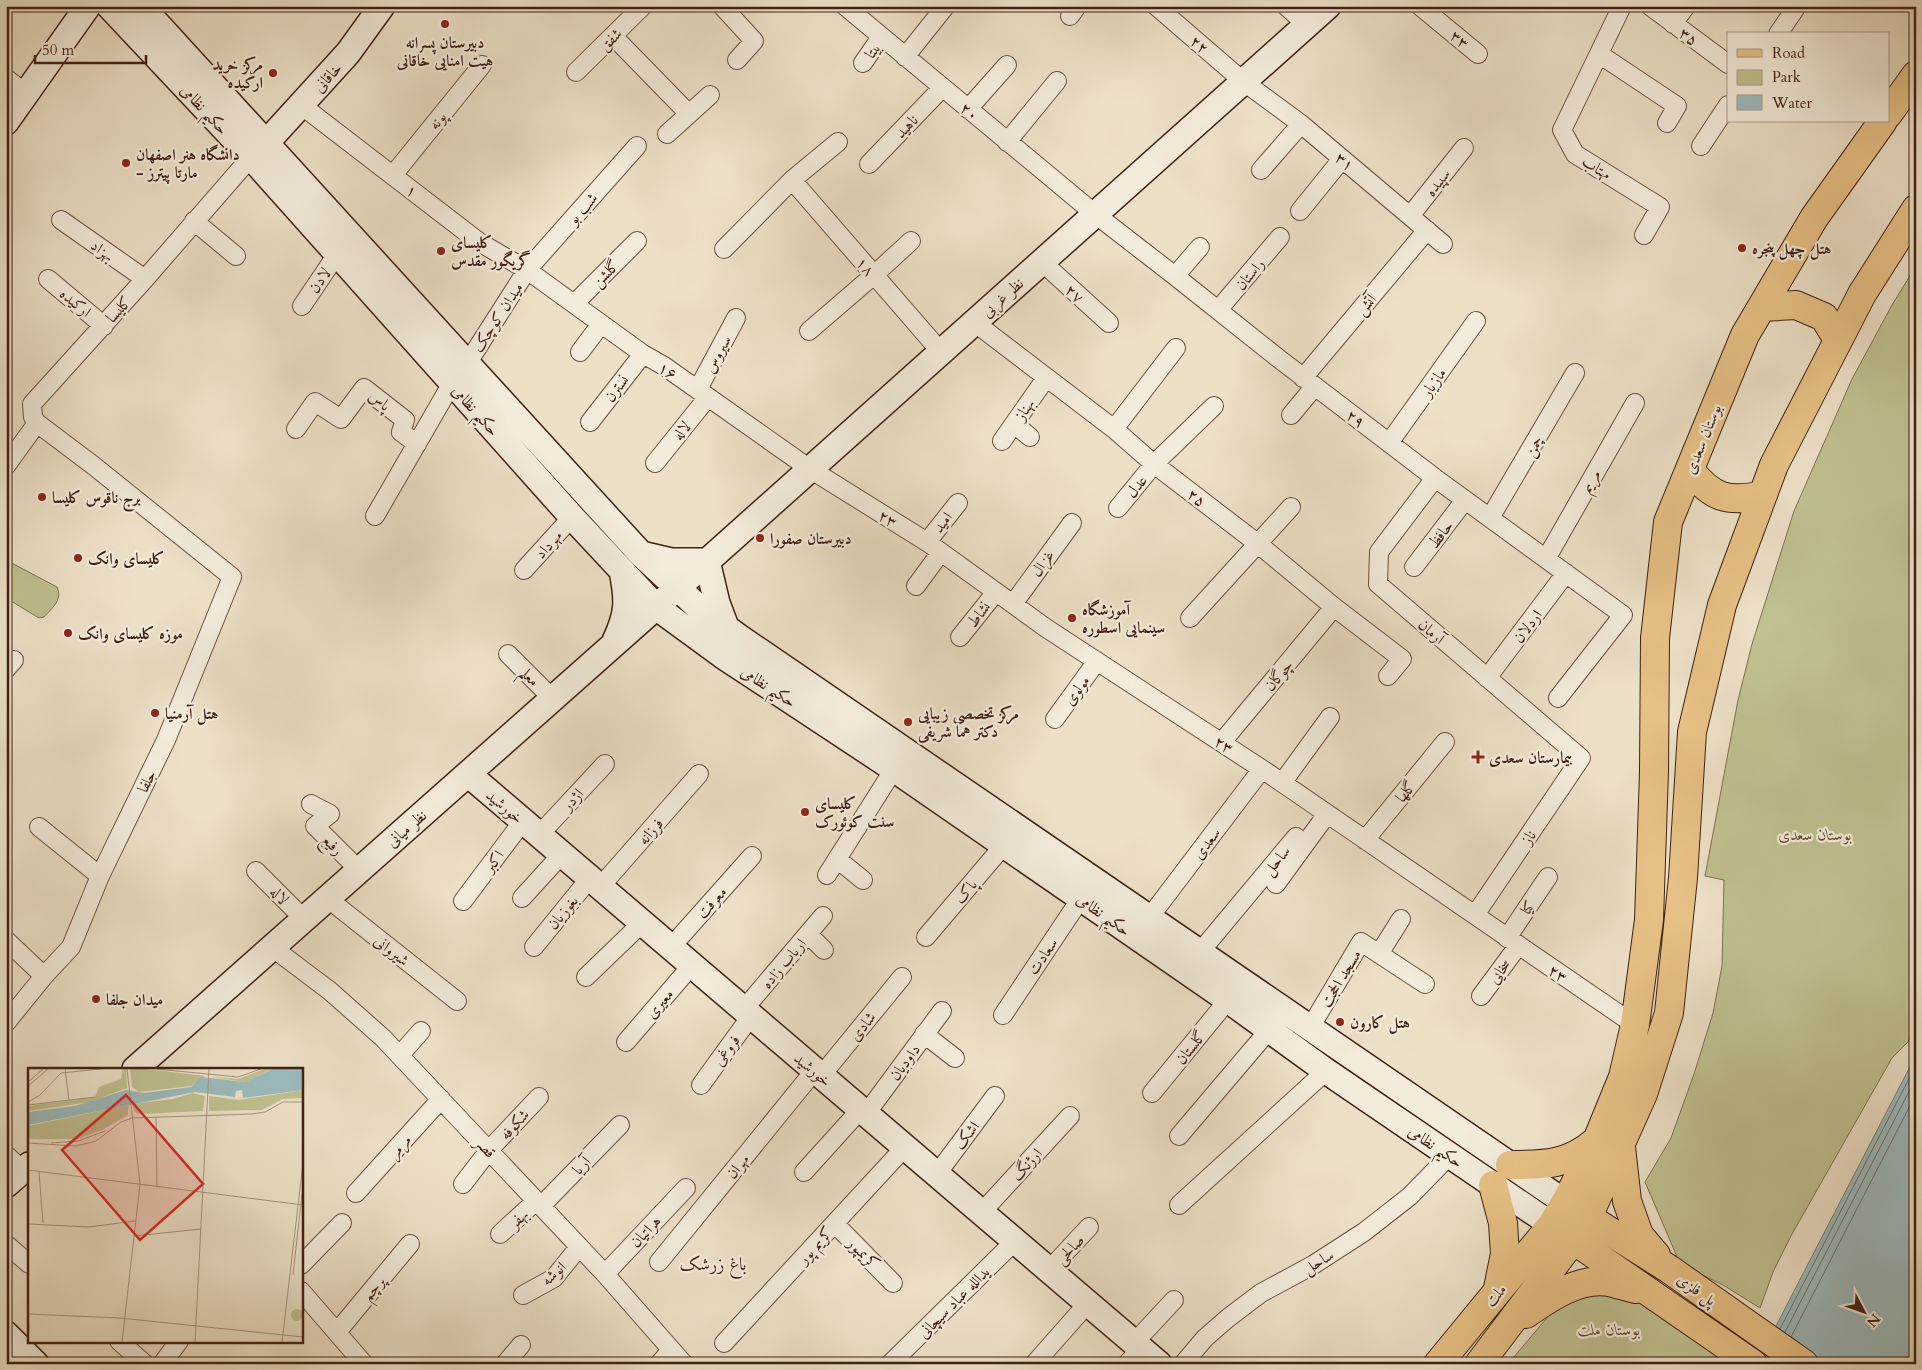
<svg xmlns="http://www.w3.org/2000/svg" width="1922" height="1370" viewBox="0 0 1922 1370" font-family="Cardo,Amiri,serif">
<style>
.green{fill:#c0c090;stroke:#807052}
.water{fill:#9cbbbd;stroke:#777d79}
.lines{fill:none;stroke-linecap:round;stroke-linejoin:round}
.shore{stroke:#6e6e68;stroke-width:1}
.street-casing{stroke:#6b5141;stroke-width:20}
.secondary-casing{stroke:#402114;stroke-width:28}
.primary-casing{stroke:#402114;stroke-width:30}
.street{stroke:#f3ebdb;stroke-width:18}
.secondary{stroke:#f3ebdb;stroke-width:25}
.primary{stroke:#e6c084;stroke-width:28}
.poi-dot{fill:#8f2418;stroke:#f3ebdb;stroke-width:2}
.labels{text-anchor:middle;stroke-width:4.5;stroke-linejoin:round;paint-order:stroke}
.street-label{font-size:16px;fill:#402114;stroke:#f3ebdb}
.poi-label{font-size:16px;font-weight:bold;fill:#402114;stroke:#f3ebdb;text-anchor:start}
.park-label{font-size:16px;font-style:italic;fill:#604933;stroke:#f3ebdb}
.neighbourhood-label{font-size:18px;fill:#402114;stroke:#f3ebdb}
.inset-road{fill:none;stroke:#a7947f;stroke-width:1}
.view{fill:#d62828;fill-opacity:0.15;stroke:#d62828;stroke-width:2.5}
.inset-edge{fill:none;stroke:#402114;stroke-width:2.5}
</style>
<rect width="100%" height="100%" fill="#ece0c7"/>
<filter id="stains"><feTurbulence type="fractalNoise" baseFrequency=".004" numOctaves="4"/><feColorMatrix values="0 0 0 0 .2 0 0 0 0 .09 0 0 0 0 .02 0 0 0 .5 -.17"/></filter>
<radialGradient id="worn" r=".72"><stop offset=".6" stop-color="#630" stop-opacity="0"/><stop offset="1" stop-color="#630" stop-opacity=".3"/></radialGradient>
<path class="green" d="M 1916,266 L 1916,1026 L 1908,1042 L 1892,1058 L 1792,1234 L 1773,1272 L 1760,1308 L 1723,1285 L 1690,1269 L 1678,1259 L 1645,1182 L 1671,1138 L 1694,1074 L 1713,1013 L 1722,966 L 1724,880 L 1705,876 L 1738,700 L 1752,644 L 1794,511 L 1852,379 L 1892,305 Z
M 6,560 L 57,587 C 63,600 52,608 44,617 L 39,618 L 6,598 Z
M 1611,1293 L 1635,1299 L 1729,1358 L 1724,1364 L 1508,1364 L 1551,1313 L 1581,1295 Z"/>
<path class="water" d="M 1916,1055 L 1916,1364 L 1751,1364 L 1776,1326 Z"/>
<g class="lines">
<path class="shore" d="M 1780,1329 L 1916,1065
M 1785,1332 L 1916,1078
M 1791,1337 L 1916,1094"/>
<g class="street-casing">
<path id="street" d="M 722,6 L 754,41 L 737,60
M 845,6 L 1095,214 L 1175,276 L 1278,358 L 1435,478 L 1623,615 L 1558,698
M 1156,6 L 1244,82 L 1301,124 L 1443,244
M 1286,6 L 1307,25
M 1420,6 L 1478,54
M 1622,6 L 1562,130 L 1575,154 L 1660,207 L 1644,235
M 1650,6 L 1728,64
M 1070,16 L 1077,6
M 1673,24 L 1686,6
M 1778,34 L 1797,6
M 613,36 L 689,114
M 1599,54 L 1677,106 L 1667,123
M 905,57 L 944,8
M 863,63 L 881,37
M 576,72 L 643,6
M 6,78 L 26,94
M 301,105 L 479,242 L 527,270 L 643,354 L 664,366 L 810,469 L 927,542 L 1046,628 L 1262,769 L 1635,1025
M 968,109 L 1007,65
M 667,134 L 710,95
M 1007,142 L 1057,81
M 1701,146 L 1728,105
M 869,164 L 942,88
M 1261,170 L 1301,124
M 393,175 L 482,65
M 792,180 L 941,352
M 1300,211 L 1342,159
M 1410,216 L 1464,148
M 61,220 L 145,279
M 194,221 L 236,256
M 724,249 L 792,180 L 838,142
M 1042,262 L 1109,323
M 1175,276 L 1200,247
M 48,279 L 104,326
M 574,304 L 637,241
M 302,306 L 337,254
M 1218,310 L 1280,237
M 974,322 L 1114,429 L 1154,464 L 1257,543 L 1334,607 L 1402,659 L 1388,676
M 809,331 L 874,275 L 911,241
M 580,352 L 601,324
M 467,364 L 527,270 L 637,146
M 1303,378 L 1427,230
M 698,389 L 736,318
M 1291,415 L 1315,386
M 590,422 L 643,354
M 1014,424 L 1030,437
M 296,429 L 315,402 L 341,419 L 364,388 L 405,420 L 401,432 L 417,444
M 1114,429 L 1176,348
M 1002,441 L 1046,378
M 1389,443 L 1476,321
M 655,463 L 708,397
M 6,466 L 37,423
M 1435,478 L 1379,552 L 1378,584 L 1581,758 L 1475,915
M 1118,508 L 1154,464 L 1214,406
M 375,516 L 452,383
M 1490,518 L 1575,373
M 927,542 L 958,503
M 1546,559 L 1635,403
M 1414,567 L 1465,500
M 524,570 L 572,517
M 916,586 L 941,552
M 1013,604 L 1072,523
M 1190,618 L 1291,507
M 960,637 L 996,592
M 508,654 L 552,698
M 6,669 L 14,660
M 1487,678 L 1566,573
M 1055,719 L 1097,661
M 1222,742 L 1334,607
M 1282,783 L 1330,717
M 311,804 L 330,814 L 315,826 L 359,870
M 39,827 L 100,876
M 539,835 L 605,764
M 1365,840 L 1445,742
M 837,859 L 863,880
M 256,871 L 304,919
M 827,875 L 894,769
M 1276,884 L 1327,814
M 600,887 L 699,774
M 327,898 L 457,1001
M 522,898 L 562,854
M 463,901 L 523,821
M 1149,918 L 1262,769
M 808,934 L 824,950
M 926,937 L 1004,845
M 1507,938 L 1548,877
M 6,940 L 44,976
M 534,947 L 590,878
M 671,947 L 752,856
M 273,948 L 330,991 L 383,1038 L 605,1274 L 684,1364
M 1200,952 L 1296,837
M 1379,954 L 1401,919
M 586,977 L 642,923
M 1481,996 L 1518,946
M 744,1009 L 823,916
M 1003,1015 L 1081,898
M 6,1023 L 44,976 L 71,947 L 100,876 L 166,740 L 232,577 L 94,466 L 37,423 L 33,417 L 32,404 L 145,279 L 251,157
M 1310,1028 L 1361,942 L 1425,984
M 924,1034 L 955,1058
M 626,1042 L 692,965
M 400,1055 L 421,1031
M 821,1076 L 902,977
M 701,1085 L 751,1016
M 1152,1093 L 1228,1000
M 866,1114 L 942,1011
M 1179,1136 L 1269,1030
M 6,1155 L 23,1170
M 804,1172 L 861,1109
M 937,1174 L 995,1096
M 463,1184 L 489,1150 L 539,1097
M 356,1193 L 441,1099
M 1179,1205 L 1326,1071
M 541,1206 L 620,1125
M 982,1212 L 1070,1116
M 835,1224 L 893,1283
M 500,1234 L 536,1201
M 6,1244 L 29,1264
M 659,1262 L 815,1070
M 301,1265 L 342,1223
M 1049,1270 L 1089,1227
M 605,1274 L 686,1188
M 301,1291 L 364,1364
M 523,1295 L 554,1278 L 579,1247
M 337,1332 L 410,1244
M 119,1341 L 145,1364
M 724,1343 L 905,1147
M 1134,1343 L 1174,1300
M 1035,1363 L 1088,1303
M 162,1364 L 179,1341
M 505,1364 L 521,1345
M 659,1364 L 671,1350
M 890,1364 L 1015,1241
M 1127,1364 L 1141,1348
M 1183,1364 L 1205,1338 L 1228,1318 L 1261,1293 L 1313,1265 L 1364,1232 L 1410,1196 L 1450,1155"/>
</g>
<g class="secondary-casing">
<path id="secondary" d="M 109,6 L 251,157 L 572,517 L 656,607 L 723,656 L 894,769 L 1228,1000 L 1326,1071 L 1552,1225
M 141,6 L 641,554 L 698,607 L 739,637 L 1566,1203
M 6,122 L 88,6
M 266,143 L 348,53 L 382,6
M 641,554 L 671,561 L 707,561
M 707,561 L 717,603 L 726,627
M 615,641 C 628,613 628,601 622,571
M 468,774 L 1159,1364
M 135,1069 L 656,607 L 1328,6
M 6,1185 L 29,1165
M 6,1334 L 36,1364"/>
</g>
<g class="primary-casing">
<path id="primary" d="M 1888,114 L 1916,75
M 1762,307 L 1796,305 L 1824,317 L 1838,340
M 1690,470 C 1712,498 1728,503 1763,495
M 1621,1147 L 1627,1201 L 1639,1235 L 1656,1255
M 1510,1165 C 1544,1165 1569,1165 1596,1141
M 1493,1185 L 1503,1223 L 1505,1254 L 1498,1288
M 1573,1208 L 1669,1269 L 1804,1364
M 1559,1230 L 1753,1364
M 1526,1314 C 1549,1298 1579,1277 1609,1282 C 1618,1284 1627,1287 1636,1289
M 1438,1364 L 1552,1225 L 1567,1200 L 1598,1138 L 1623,1077 L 1635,1025 L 1649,920 L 1654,772 L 1655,638 L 1668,522 L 1745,335 L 1814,218 L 1883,121
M 1479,1364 L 1573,1240 L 1588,1217 L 1643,1094 L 1669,1013 L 1683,878 L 1692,732 L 1722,605 L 1774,465 L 1862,294 L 1916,209"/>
</g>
<use href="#street" class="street"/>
<use href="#secondary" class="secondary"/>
<use href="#primary" class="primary"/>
</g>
<g class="poi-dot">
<circle cx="445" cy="24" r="5"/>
<circle cx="273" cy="73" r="5"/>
<circle cx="126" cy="163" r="5"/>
<circle cx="1742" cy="248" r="5"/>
<circle cx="441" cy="251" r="5"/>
<circle cx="42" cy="497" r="5"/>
<circle cx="760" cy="538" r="5"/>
<circle cx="78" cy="558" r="5"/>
<circle cx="1072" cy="618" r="5"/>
<circle cx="68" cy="633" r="5"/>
<circle cx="155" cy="713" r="5"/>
<circle cx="908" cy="722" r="5"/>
<path d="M1475.5 749.5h5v5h5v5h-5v5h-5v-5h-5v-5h5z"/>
<circle cx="805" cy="812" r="5"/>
<circle cx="96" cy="999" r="5"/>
<circle cx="1340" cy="1022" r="5"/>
</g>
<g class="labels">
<g class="street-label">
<text transform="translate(1689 36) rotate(36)" y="6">۳۵</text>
<text transform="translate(610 39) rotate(-44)" y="6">شفق</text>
<text transform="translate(1460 39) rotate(40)" y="6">۳۳</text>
<text transform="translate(1200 44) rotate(41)" y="6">۲۲</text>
<text transform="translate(872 50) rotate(-55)" y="6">بیتا</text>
<text transform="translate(327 77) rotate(-48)" y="6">خاقانی</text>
<text transform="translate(205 109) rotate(47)" y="6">حکیم نظامی</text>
<text transform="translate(970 111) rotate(40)" y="6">۲۰</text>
<text transform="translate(437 120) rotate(-51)" y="6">پونه</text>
<text transform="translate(906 126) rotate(-46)" y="6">ناهید</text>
<text transform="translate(1345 161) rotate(40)" y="6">۳۱</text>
<text transform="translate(1597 167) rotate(32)" y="6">مهتاب</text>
<text transform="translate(1437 182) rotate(-52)" y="6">سپیده</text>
<text transform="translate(412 190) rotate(37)" y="6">۱</text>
<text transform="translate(582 208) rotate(-48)" y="6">شب بو</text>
<text transform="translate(103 250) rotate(36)" y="6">بهزاد</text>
<text transform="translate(866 266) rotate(49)" y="6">۱۸</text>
<text transform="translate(605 273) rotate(-45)" y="6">گلشن</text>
<text transform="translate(1249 274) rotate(-50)" y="6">راستان</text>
<text transform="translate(319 280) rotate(-56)" y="6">لادن</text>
<text transform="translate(1075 293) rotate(43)" y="6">۲۷</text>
<text transform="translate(1002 297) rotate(-42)" y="6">نظر غربی</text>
<text transform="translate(76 302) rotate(40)" y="6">ارکیده</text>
<text transform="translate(1365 304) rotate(-50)" y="6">آتش</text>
<text transform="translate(118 309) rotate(-48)" y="6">کلیسا</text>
<text transform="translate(497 317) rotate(-57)" y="6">میدان کوچک</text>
<text transform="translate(717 354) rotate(-62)" y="6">سیروس</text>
<text transform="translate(668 370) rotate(33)" y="6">۱۶</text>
<text transform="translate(1433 382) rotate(-55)" y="6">مازیار</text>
<text transform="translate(616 388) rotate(-52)" y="6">نسترن</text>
<text transform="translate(380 400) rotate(39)" y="6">پاس</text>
<text transform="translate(1024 409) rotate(-56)" y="6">بهناز</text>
<text transform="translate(476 410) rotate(48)" y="6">حکیم نظامی</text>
<text transform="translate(1356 418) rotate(37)" y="6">۲۹</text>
<text transform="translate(681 430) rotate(-51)" y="6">لاله</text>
<text transform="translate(1702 439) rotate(-68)" y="6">بوستان سعدی</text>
<text transform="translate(1533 446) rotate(-60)" y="6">چمن</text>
<text transform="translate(1590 481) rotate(-60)" y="6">مریم</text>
<text transform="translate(1136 486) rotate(-51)" y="6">عدل</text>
<text transform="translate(1197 497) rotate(38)" y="6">۲۵</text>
<text transform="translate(888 518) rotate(32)" y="6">۲۳</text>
<text transform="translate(942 522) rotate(-52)" y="6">امید</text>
<text transform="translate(1440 534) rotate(-53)" y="6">حافظ</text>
<text transform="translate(548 544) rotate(-48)" y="6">مهرداد</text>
<text transform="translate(1042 563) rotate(-54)" y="6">غزال</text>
<text transform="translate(978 614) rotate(-51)" y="6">نشاط</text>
<text transform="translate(1527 626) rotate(-53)" y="6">اردلان</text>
<text transform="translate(1432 631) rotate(41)" y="6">آرمان</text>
<text transform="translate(1278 675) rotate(-50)" y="6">چوگان</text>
<text transform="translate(530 676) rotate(44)" y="6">معلم</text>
<text transform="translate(769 686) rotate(33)" y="6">حکیم نظامی</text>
<text transform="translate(1076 690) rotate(-54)" y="6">مولوی</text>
<text transform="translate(1224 744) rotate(33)" y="6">۲۳</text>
<text transform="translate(146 781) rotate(-64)" y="6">جلفا</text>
<text transform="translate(1405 791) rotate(-51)" y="6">گلها</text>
<text transform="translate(572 799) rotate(-47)" y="6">اژدر</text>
<text transform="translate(505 806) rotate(40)" y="6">خورشید</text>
<text transform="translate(406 828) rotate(-41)" y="6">نظر میانی</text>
<text transform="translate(650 831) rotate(-49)" y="6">فرزانه</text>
<text transform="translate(1528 837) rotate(-56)" y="6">ناز</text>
<text transform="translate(1206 843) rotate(-53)" y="6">سعدی</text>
<text transform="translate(333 844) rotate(45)" y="6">رفیع</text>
<text transform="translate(1276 860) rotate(-50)" y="6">ساحل</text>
<text transform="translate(493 861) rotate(-54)" y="6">اکبر</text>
<text transform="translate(965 891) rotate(-50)" y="6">پاک</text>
<text transform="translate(280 895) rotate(45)" y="6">لاله</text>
<text transform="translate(711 902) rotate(-48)" y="6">معرفت</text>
<text transform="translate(1527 907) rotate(-56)" y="6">کیا</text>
<text transform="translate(562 912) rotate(-51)" y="6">بغوزیان</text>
<text transform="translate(1104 914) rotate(35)" y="6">حکیم نظامی</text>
<text transform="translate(392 950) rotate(38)" y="6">شیروانی</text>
<text transform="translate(1042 956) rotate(-56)" y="6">سعادت</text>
<text transform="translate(783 963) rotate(-50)" y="6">ارباب زاده</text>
<text transform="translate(1499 971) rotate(-54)" y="6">سخایی</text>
<text transform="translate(1558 973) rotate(34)" y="6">۲۳</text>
<text transform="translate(1340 978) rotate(-59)" y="6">مسجد الحجت</text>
<text transform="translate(659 1003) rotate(-49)" y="6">معیری</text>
<text transform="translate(862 1026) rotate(-51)" y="6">شادی</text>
<text transform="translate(1190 1047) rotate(-51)" y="6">گلستان</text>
<text transform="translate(726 1050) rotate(-54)" y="6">فروغی</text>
<text transform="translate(904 1062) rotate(-54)" y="6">داودیان</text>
<text transform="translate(813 1069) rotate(40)" y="6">خورشید</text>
<text transform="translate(514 1124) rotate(-47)" y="6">شکوفه</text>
<text transform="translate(966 1135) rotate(-53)" y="6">اشک</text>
<text transform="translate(399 1146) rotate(-48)" y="6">مرمر</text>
<text transform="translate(1436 1146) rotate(34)" y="6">حکیم نظامی</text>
<text transform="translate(486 1147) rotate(47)" y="6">قصر</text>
<text transform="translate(1026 1164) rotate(-48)" y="6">ارژنگ</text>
<text transform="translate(581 1165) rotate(-46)" y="6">آریا</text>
<text transform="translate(737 1166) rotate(-51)" y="6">مهران</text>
<text transform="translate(518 1218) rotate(-43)" y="6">بهفر</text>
<text transform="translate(645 1231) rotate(-47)" y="6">هراتیان</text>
<text transform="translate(815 1245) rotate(-47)" y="6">کریم پور</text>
<text transform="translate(1069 1249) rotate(-47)" y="6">صالحی</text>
<text transform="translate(864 1253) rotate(45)" y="6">کریمپور</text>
<text transform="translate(1318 1261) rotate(-31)" y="6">ساحل</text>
<text transform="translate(553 1273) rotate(-42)" y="6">انوشه</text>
<text transform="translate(373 1288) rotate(-50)" y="6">پرچم</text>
<text transform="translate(1697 1289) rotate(35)" y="6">پل فلزی</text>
<text transform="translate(1495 1295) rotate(-50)" y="6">ملت</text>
<text transform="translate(953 1302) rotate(-45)" y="6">یدالله عباد سیچانی</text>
</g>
<g class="poi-label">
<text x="445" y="48" text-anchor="middle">دبیرستان پسرانه<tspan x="445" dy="18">هیت امنایی خاقانی</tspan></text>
<text x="263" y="70" text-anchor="end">مرکز خرید<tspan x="263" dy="18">ارکیده</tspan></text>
<text x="136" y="160">دانشگاه هنر اصفهان<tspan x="136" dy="18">- مارتا پیترز</tspan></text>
<text x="451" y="248">کلیسای<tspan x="451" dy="18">گریگور مقدس</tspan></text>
<text x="1752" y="254">هتل چهل پنجره</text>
<text x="52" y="503">برج ناقوس کلیسا</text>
<text x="770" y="544">دبیرستان صفورا</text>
<text x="88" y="564">کلیسای وانک</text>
<text x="1082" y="615">آموزشگاه<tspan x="1082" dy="18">سینمایی اسطوره</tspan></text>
<text x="78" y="639">موزه کلیسای وانک</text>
<text x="165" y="719">هتل آرمنیا</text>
<text x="918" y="719">مرکز تخصصی زیبایی<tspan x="918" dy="18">دکتر هما شریفی</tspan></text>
<text x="1489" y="763">بیمارستان سعدی</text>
<text x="815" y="809">کلیسای<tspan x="815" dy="18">سنت کوئورک</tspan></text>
<text x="106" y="1005">میدان جلفا</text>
<text x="1350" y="1028">هتل کارون</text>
</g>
<g class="park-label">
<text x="1815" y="840">بوستان سعدی</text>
<text x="1609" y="1335">بوستان ملت</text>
</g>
<g class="neighbourhood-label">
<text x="713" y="1270">باغ زرشک</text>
</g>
</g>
<g transform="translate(28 1068)">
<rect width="275" height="275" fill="#ece0c7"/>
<path d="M 95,1 L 98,1 L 99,20 L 62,34 L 0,43 L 0,38 L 67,29 L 71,19 L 93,11 ZM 102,1 L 118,1 L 177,8 L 163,18 L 111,24 L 104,19 ZM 236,1 L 245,1 L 217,14 L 183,9 L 210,11 ZM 275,22 L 275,30 L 255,31 L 234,42 L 181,43 L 181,28 L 211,32 ZM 165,25 L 177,28 L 175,43 L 110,46 L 106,43 L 105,36 L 145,31 ZM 101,37 L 100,47 L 74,62 L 49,71 L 0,71 L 0,58 ZM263 247a6 6 0 1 1 12 0a6 6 0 1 1-12 0Z" fill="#c0c090"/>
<path d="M 245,1 L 275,1 L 275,22 L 215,30 L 214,22 L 208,23 L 207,29 L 167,24 L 0,57 L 0,44 L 47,38 L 98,22 L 116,25 L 163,19 L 173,9 L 217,14 Z" fill="#9cbbbd"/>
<path class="inset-road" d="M 37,1 L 41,32M 129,1 L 210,9 L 233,1M 0,14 L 15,1M 0,18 L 20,1M 0,34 L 12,27 L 33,5 L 73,1M 0,37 L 67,29M 128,49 L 129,119M 0,75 L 48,78 L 68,73 L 93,54 L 104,50 L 224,46 L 237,44 L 255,34 L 275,34M 23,75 L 50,73 L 77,63M 0,102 L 275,137M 11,104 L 15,155M 0,156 L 61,159 L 107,153M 106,168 L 173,161M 265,207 L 274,126M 0,246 L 1,264M 0,246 L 92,250 L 275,269M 94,274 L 112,116 L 99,1M 167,274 L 181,1M 254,274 L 275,95"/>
<path class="view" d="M 98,27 L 175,116 L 112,172 L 34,82 Z"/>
<rect width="275" height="275" class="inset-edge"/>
</g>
<rect width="1922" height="1370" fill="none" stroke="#ece0c7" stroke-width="25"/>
<rect x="8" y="8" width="1907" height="1355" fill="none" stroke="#402114" stroke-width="2.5"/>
<rect x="12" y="12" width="1897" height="1345" fill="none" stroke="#402114"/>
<rect x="1727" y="32" width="162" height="90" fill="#f3ebdb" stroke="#ab9a8b"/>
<rect x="1737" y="49" width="25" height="8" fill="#e6c084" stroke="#ab9a8b"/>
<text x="1772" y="58" font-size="15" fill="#402114">Road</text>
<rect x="1737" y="70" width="25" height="15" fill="#c0c090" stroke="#ab9a8b"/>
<text x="1772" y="82" font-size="15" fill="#402114">Park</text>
<rect x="1737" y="95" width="25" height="15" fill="#9cbbbd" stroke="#ab9a8b"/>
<text x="1772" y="108" font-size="15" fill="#402114">Water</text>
<g transform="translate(1864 1312) rotate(131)" stroke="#f3ebdb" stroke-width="4" paint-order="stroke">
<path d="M0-4L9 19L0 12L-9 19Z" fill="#402114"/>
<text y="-8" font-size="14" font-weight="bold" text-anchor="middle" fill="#402114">N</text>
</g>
<path d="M35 55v8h111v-8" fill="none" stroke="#402114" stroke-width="2.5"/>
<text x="42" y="55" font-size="15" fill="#402114" stroke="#f3ebdb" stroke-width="4" paint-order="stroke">50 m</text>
<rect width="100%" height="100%" filter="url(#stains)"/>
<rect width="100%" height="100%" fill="url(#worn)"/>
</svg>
